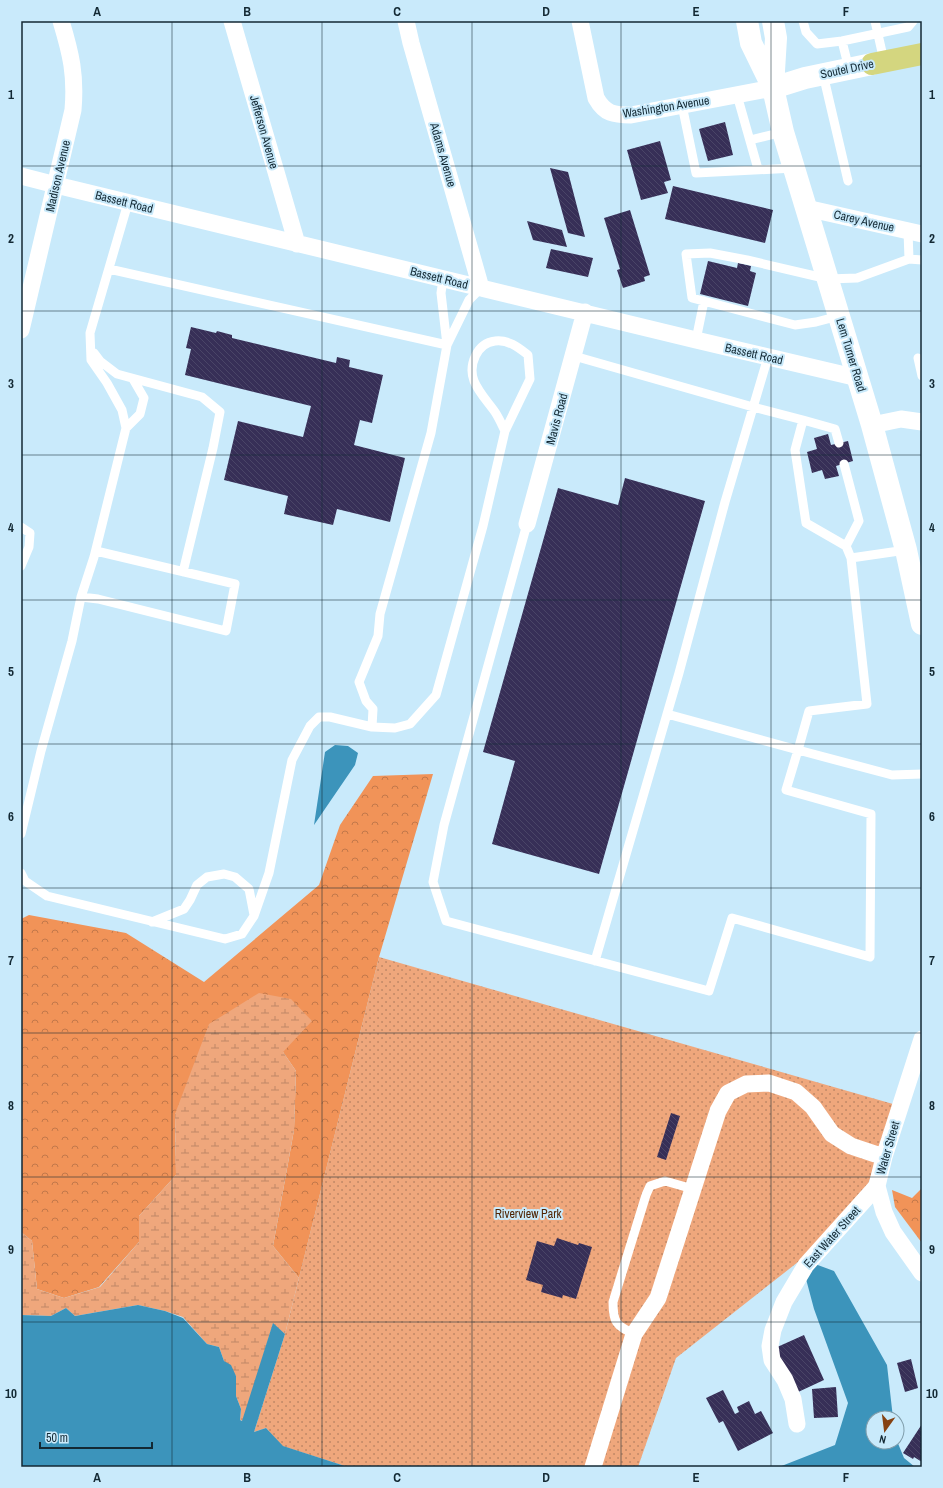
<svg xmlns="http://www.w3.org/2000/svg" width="943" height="1488" viewBox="0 0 943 1488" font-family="'Archivo Narrow',sans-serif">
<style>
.green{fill:url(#green-dots)}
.forest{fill:url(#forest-crowns)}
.wetland{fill:url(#wetland-marsh)}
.water{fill:#3c94bb}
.building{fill:url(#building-back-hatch)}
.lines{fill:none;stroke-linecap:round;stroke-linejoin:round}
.lane{stroke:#fff;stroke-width:9}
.street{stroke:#fff;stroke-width:17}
.secondary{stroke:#fff;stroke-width:22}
.primary{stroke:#d4d67f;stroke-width:22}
.grid{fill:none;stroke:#132934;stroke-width:1;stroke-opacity:0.55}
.labels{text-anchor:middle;stroke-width:4;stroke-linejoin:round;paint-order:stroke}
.street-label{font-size:12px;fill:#132934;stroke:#c9eafb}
.park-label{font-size:12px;fill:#502302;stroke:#c9eafb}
.neatline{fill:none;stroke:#132934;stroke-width:1.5}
.grid-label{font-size:13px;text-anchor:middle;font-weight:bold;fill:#132934}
</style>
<defs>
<pattern id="green-dots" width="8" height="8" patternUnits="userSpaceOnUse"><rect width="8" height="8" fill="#efa77c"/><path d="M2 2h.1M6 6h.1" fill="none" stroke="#c08866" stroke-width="1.8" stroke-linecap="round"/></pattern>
<pattern id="forest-crowns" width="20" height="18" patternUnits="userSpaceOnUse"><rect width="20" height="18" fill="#f19358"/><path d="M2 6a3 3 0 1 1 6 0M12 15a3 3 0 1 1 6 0" fill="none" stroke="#c2784a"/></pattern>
<pattern id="wetland-marsh" width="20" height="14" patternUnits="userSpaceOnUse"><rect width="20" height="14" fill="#efa77c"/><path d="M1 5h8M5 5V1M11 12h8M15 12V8" fill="none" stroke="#c08866"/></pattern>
<pattern id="building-back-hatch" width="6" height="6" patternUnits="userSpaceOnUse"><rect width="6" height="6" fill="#372f57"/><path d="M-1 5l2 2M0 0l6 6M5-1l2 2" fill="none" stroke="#4a4567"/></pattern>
</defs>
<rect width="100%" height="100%" fill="#c9eafb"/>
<path class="green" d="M 379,957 L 893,1104 L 859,1214 L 676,1358 L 638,1467 L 348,1467 L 282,1446 L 266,1428 L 254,1432 L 285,1334 Z"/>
<path class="forest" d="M 433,774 L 379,957 L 299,1278 L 273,1246 L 294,1130 L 296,1071 L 283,1052 L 175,1114 L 176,1175 L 139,1216 L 139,1242 L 99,1287 L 64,1298 L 37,1289 L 32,1241 L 21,1232 L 21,919 L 29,915 L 126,933 L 204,982 L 319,885 L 340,825 L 373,776 Z
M 922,1188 L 922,1243 L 895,1207 L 892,1190 L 912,1198 Z"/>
<path class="wetland" d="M 259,993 L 291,999 L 312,1021 L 283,1052 L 296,1071 L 294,1130 L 273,1246 L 299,1278 L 285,1334 L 273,1324 L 243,1421 L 240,1420 L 241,1409 L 236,1396 L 236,1376 L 224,1361 L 219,1347 L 207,1344 L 183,1317 L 165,1311 L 138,1305 L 75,1316 L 66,1308 L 51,1316 L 21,1315 L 21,1232 L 32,1241 L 37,1289 L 64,1298 L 100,1287 L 139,1242 L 139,1216 L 176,1175 L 175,1114 L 209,1024 Z"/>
<path class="water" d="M 335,745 L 348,746 L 358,753 L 355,765 L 314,825 L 325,752 Z
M 815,1264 L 834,1271 L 887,1365 L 893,1418 L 873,1418 L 873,1442 L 897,1442 L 897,1441 L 904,1458 L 915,1467 L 779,1467 L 835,1445 L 848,1403 L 814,1309 L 806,1279 Z
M 138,1305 L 165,1311 L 183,1318 L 207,1344 L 219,1347 L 224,1361 L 231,1365 L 236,1376 L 236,1396 L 241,1409 L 240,1420 L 242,1421 L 273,1323 L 285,1334 L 254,1432 L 266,1428 L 283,1446 L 348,1467 L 21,1467 L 21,1315 L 51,1316 L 66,1308 L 75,1316 Z"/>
<path class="building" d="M 725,122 L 733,155 L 708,161 L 699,129 Z
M 660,141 L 671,180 L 664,182 L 668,193 L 641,200 L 627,150 Z
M 550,168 L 568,172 L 585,237 L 568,233 Z
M 673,186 L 773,210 L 765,243 L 665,219 Z
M 630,210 L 650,275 L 644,277 L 645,281 L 623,288 L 617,270 L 620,269 L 604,218 Z
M 527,221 L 562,230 L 567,247 L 533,240 Z
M 551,249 L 593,258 L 588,277 L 546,268 Z
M 708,261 L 737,268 L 738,263 L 751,266 L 750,271 L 756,273 L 748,306 L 700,294 Z
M 191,327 L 216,333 L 217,331 L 232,335 L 232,338 L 336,363 L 337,357 L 350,360 L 349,367 L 383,375 L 372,423 L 360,420 L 354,445 L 405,458 L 390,522 L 337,509 L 333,525 L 284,514 L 288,496 L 224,480 L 238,421 L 303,437 L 311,406 L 185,375 L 191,349 L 186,348 Z
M 828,434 L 831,445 L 848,441 L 853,461 L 836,466 L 839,476 L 825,479 L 822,470 L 812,473 L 807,452 L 817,449 L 814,438 Z
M 625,478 L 705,501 L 599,874 L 492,844 L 515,761 L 483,752 L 558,488 L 618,505 Z
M 671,1113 L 680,1116 L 666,1160 L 657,1157 Z
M 557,1238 L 578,1245 L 579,1243 L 592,1247 L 576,1299 L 563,1295 L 562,1298 L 541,1292 L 543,1285 L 526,1280 L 537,1241 L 554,1246 Z
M 804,1335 L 824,1380 L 796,1393 L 775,1348 Z
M 911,1359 L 918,1388 L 905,1392 L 897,1363 Z
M 836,1387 L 838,1417 L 814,1418 L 812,1389 Z
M 723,1390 L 735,1414 L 739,1412 L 737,1407 L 749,1401 L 755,1414 L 761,1411 L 773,1433 L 738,1451 L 723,1421 L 719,1423 L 706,1398 Z
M 922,1424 L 922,1462 L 914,1457 L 913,1459 L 903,1453 Z"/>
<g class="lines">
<path class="lane" d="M 803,21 L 806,32 L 817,44 L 842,41
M 875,21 L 884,61
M 849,69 L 842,41 L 908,27 L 913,21
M 823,74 L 848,181
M 737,95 L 758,169
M 682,105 L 696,173 L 794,168
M 750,140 L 783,132
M 909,259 L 922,260
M 109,269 L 447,345 L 431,433 L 380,614 L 378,636 L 359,682 L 366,701 L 373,709 L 372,727
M 443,279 L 441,293 L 447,345
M 839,316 L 816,322 L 795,325 L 692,298 L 686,254 L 710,253 L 747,260 L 828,279 L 857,278 L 909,259 L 908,231
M 696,340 L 704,301
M 447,345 L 469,300 L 481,288
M 94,353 L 100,361 L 117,374 L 202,397 L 220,412 L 213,448 L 183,572
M 574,356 L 753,407 L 803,420 L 795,450 L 806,523 L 846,546 L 851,558 L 867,704 L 809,711 L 798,750 L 892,775 L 922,774
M 918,358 L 922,376
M 803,420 L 835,429 L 839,443
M 126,428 L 140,414 L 144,398 L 133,379
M 844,464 L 859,521 L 846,546
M 527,524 L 444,825 L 433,882 L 446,921 L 709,991 L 732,918 L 870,957 L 871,814 L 786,790 L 798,750 L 667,714
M 21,527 L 30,533 L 29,547 L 21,566
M 851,558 L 906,550
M 81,597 L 98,599 L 226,631 L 235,584 L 96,551
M 21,834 L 41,751 L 72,641 L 81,597 L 94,557 L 126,428 L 122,410 L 107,383 L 91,360 L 90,333 L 128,203
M 21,873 L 25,881 L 47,896 L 225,939 L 242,934 L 254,916 L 269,873 L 292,760 L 310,726 L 319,717 L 330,717 L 372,727 L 395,728 L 410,724 L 436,695 L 483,526 L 505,431 L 530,379 L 528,355 C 519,348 508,339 495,341 C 477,343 468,365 474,381 C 479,393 488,402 495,412 C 499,418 502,425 505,431
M 152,922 L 184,909 L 190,900 L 197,885 L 207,877 L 224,874 L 235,877 L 249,889 L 254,915
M 595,961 L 679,673 L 725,502 L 768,357
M 634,1334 C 616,1325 613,1323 613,1302 L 646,1195 L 650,1186 L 665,1181 L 693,1189"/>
<path class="street" d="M 232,21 L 297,244
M 406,21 L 411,43 L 481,288
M 580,21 L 596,98 C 605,114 614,115 631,115 L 773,88
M 21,176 L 56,185 L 696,340 L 858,378
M 806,208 L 922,234
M 21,330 L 73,110 C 76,75 71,54 61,21
M 872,425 L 901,419 L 922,422
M 527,524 L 585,312
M 922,1039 L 884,1157 L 877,1186 L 884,1212 L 893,1232 L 922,1273
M 797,1424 L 793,1399 L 785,1380 L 772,1360 L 770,1346 L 773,1330 L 784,1302 L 806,1265 L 877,1186
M 593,1467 L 634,1334 L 658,1298 L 718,1111 L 728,1093 L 746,1084 L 769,1083 L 796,1092 L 813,1107 L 832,1134 L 851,1146 L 884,1157"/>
<path class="secondary" d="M 747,21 L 751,43 L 773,88 L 783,132 L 872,425 L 906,550 L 922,624
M 773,21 L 776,38 L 773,87
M 773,88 L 805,78 L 872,64"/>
<path class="primary" d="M 872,64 L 922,54"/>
</g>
<path class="grid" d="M 172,21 L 172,1467M 322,21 L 322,1467M 472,21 L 472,1467M 621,21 L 621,1467M 771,21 L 771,1467M 21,166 L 922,166M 21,311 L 922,311M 21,455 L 922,455M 21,600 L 922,600M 21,744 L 922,744M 21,888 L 922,888M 21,1033 L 922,1033M 21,1177 L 922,1177M 21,1322 L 922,1322"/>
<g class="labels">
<g class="street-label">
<text transform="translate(847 69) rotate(-12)" y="4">Soutel Drive</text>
<text transform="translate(666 107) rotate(-9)" y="4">Washington Avenue</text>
<text transform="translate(264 132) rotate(74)" y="4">Jefferson Avenue</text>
<text transform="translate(443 155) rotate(74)" y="4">Adams Avenue</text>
<text transform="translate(58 176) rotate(-77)" y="4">Madison Avenue</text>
<text transform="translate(124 202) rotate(14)" y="4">Bassett Road</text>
<text transform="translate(864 221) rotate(13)" y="4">Carey Avenue</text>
<text transform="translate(439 278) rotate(14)" y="4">Bassett Road</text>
<text transform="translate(754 354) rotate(13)" y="4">Bassett Road</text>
<text transform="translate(851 355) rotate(73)" y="4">Lem Turner Road</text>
<text transform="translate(557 419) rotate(-75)" y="4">Mavis Road</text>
<text transform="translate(888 1148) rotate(-74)" y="4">Water Street</text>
<text transform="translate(832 1237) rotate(-48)" y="4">East Water Street</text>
</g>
<g class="park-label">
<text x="528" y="1218">Riverview Park</text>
</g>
</g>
<rect width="943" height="1488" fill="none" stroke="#c9eafb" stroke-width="44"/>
<g transform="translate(885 1430) rotate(194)"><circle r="19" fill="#c9eafb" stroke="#809dab"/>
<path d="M0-3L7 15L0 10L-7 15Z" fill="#854213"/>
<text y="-6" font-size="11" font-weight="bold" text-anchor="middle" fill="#132934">N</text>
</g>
<path d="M40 1442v6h112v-6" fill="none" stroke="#132934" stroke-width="2"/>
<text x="46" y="1442" font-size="12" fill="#132934" stroke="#c9eafb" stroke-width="3" paint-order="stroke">50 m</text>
<rect x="22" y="22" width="899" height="1444" class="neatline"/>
<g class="grid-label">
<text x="97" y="16">A</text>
<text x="247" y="16">B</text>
<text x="397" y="16">C</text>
<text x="546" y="16">D</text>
<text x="696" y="16">E</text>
<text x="846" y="16">F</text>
<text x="11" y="99">1</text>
<text x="932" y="99">1</text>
<text x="11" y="243">2</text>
<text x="932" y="243">2</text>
<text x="11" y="388">3</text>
<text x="932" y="388">3</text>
<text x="11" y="532">4</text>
<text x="932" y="532">4</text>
<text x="11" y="676">5</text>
<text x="932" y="676">5</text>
<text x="11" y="821">6</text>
<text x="932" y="821">6</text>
<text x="11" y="965">7</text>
<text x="932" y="965">7</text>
<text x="11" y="1110">8</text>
<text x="932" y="1110">8</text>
<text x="11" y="1254">9</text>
<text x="932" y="1254">9</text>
<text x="11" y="1398">10</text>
<text x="932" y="1398">10</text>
<text x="97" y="1482">A</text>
<text x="247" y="1482">B</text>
<text x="397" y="1482">C</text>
<text x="546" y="1482">D</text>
<text x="696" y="1482">E</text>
<text x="846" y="1482">F</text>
</g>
</svg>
